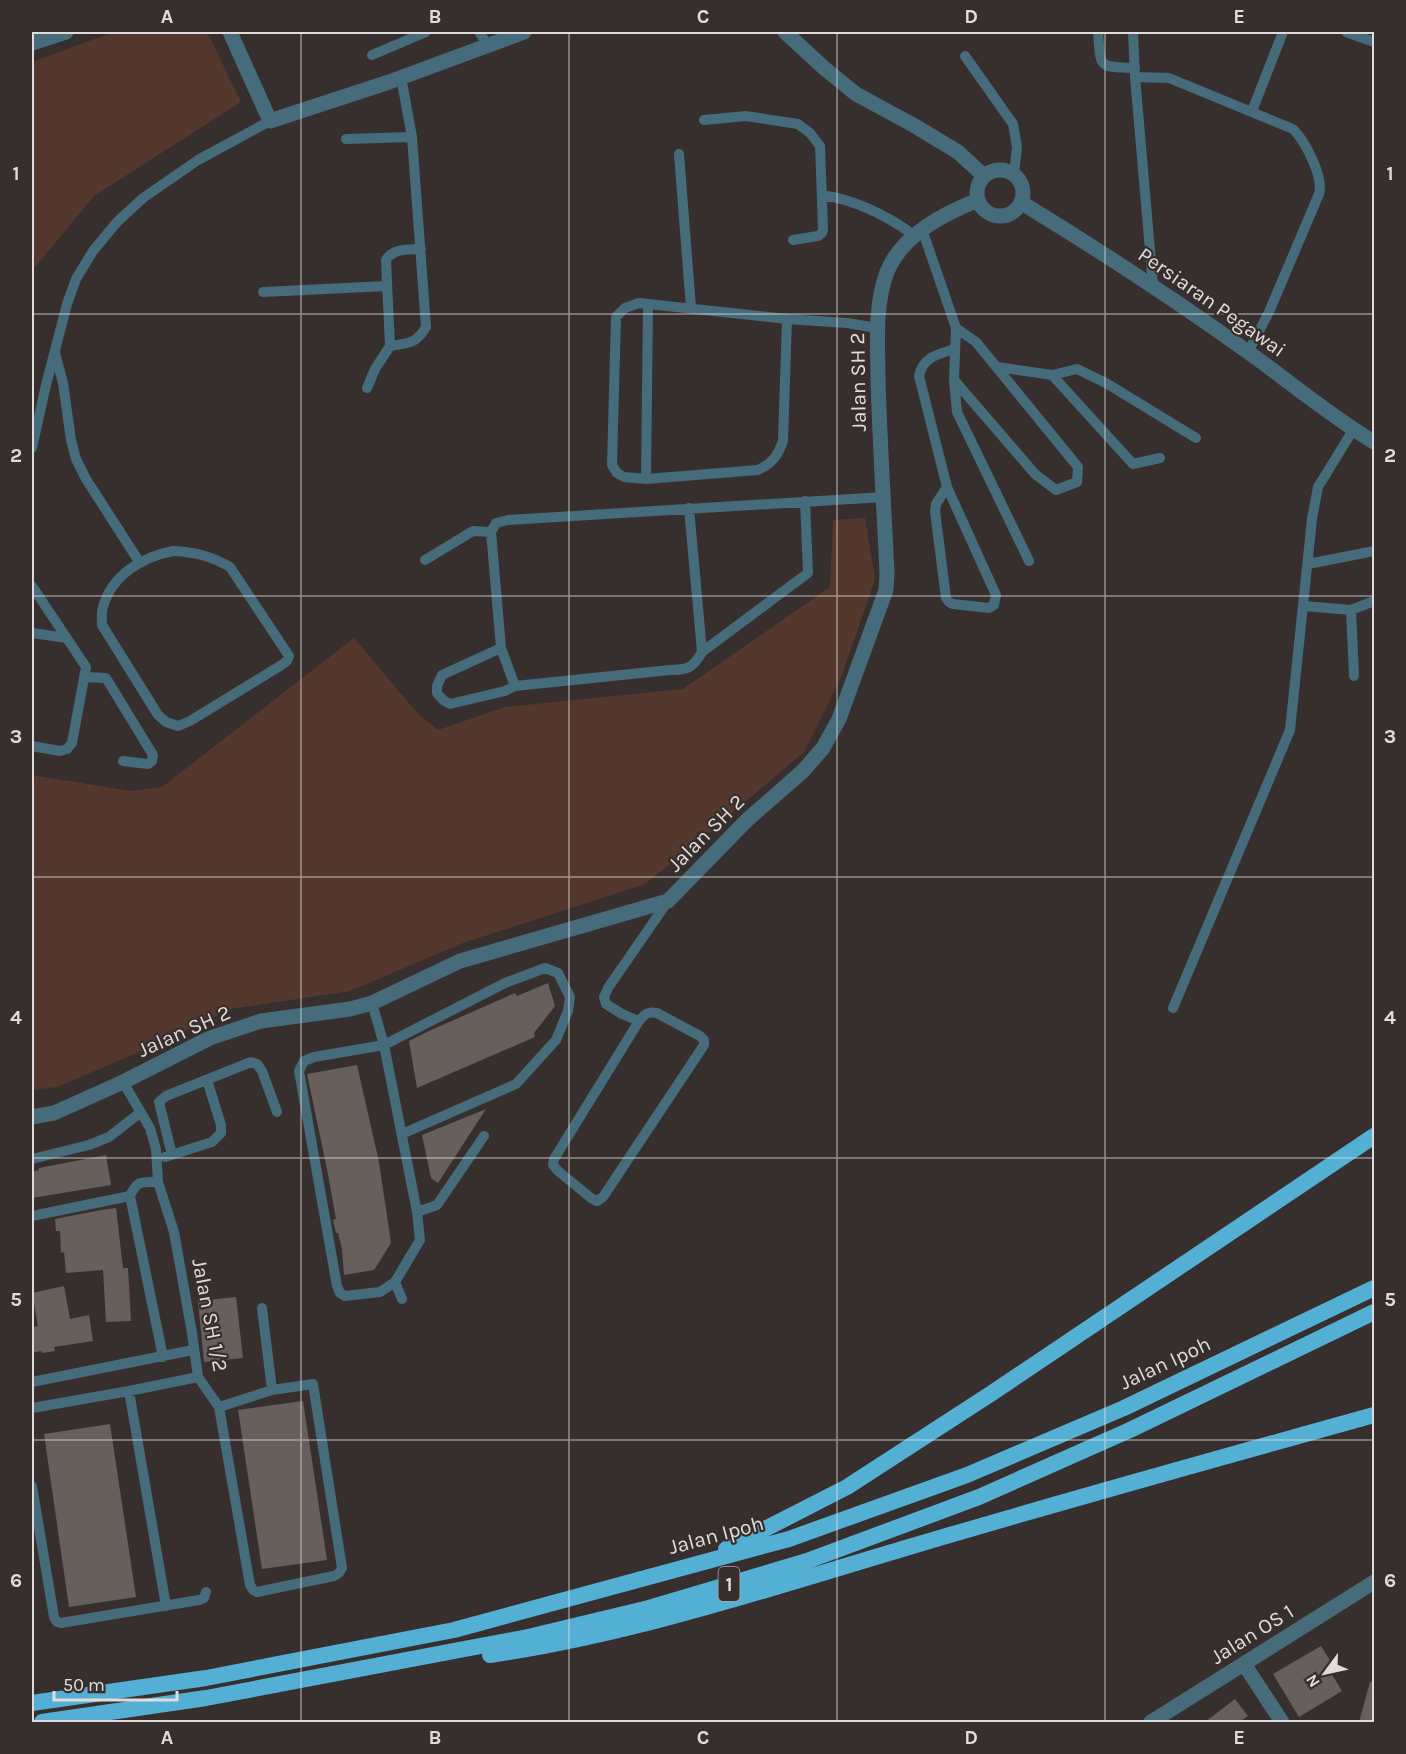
<svg xmlns="http://www.w3.org/2000/svg" width="1406" height="1754" viewBox="0 0 1406 1754" font-family="Karla,sans-serif">
<style>
.green{fill:#54382e}
.building{fill:#675f5c}
.lines{fill:none;stroke-linecap:round;stroke-linejoin:round}
.service{stroke:#466b7b;stroke-width:10}
.minor{stroke:#466b7b;stroke-width:15}
.tertiary{stroke:#466b7b;stroke-width:15}
.trunk{stroke:#54afd4;stroke-width:16}
.grid{fill:none;stroke:#e1dcdb;stroke-width:1.5;stroke-opacity:0.55}
.labels{text-anchor:middle;stroke-width:4.5;stroke-linejoin:round;paint-order:stroke}
.shield{fill:#362f2d;stroke:#aea8a7;stroke-width:1.5}
.shield-label{font-size:20px;font-weight:bold;fill:#e1dcdb}
.street-label{font-size:21px;fill:#e1dcdb;stroke:#362f2d}
.neatline{fill:none;stroke:#e1dcdb;stroke-width:2}
.grid-label{font-size:20px;text-anchor:middle;font-weight:bold;fill:#e1dcdb}
</style>
<rect width="100%" height="100%" fill="#362f2d"/>
<path class="green" d="M 114,32 L 207,32 L 241,102 L 94,196 L 32,271 L 32,62 Z
M 865,518 L 875,579 L 841,678 L 804,752 L 697,843 L 645,884 L 463,943 L 350,991 L 231,1009 L 151,1047 L 57,1087 L 32,1090 L 32,775 L 130,791 L 162,787 L 354,638 L 419,715 L 438,730 L 505,707 L 683,689 L 830,587 L 833,520 Z"/>
<path class="building" d="M 548,983 L 555,1006 L 534,1033 L 535,1037 L 417,1088 L 409,1041 L 429,1031 L 515,993 L 517,996 Z
M 357,1065 L 379,1162 L 391,1243 L 374,1270 L 344,1275 L 342,1249 L 338,1233 L 336,1233 L 333,1220 L 336,1219 L 327,1169 L 307,1074 Z
M 486,1109 L 438,1183 L 431,1178 L 422,1135 Z
M 106,1155 L 111,1185 L 32,1198 L 32,1172 L 39,1170 L 39,1168 Z
M 116,1208 L 123,1268 L 128,1268 L 131,1321 L 106,1322 L 103,1270 L 66,1273 L 64,1252 L 61,1253 L 60,1231 L 56,1231 L 55,1219 L 101,1210 Z
M 64,1286 L 70,1319 L 89,1315 L 93,1341 L 54,1347 L 55,1351 L 42,1353 L 41,1351 L 32,1353 L 32,1327 L 38,1326 L 32,1293 Z
M 236,1297 L 243,1358 L 204,1362 L 198,1301 Z
M 303,1401 L 327,1560 L 262,1569 L 238,1410 Z
M 110,1424 L 136,1597 L 69,1607 L 44,1434 Z
M 1321,1646 L 1333,1665 L 1328,1668 L 1342,1691 L 1299,1717 L 1273,1674 Z
M 1370,1682 L 1374,1682 L 1374,1722 L 1359,1722 Z
M 1235,1699 L 1248,1716 L 1239,1722 L 1205,1722 Z"/>
<g class="lines">
<path class="service" d="M 479,32 L 488,45
M 1098,32 C 1101,68 1097,67 1135,68
M 1133,32 L 1135,77 L 1153,285
M 1346,32 L 1374,42
M 372,55 L 426,32
M 965,56 L 1013,124 L 1017,147 L 1014,174
M 1135,77 L 1169,78 L 1293,129 C 1305,141 1324,177 1319,194 L 1269,312 L 1248,352
M 1252,111 L 1283,32
M 704,120 L 746,116 L 798,124 L 810,133 L 820,146 L 823,229 L 822,233 L 818,236 L 793,240
M 346,139 L 412,137
M 679,154 L 691,308
M 822,195 C 856,200 886,215 914,235
M 922,229 L 956,328 L 954,380 L 1035,474 L 1056,490 L 1077,482 L 1078,467 L 976,342 L 956,328
M 263,292 L 387,286
M 787,319 L 783,441 C 778,455 773,463 758,470 L 646,479 L 624,477 L 617,473 L 612,465 L 616,317 L 625,308 L 639,303 L 787,319 L 847,323 L 877,328
M 390,346 C 409,343 416,344 426,327 L 412,137 L 401,77
M 55,353 L 63,383 L 71,440 L 76,459 L 86,479 L 140,563
M 997,367 L 1052,375 L 1133,464 L 1160,458
M 1052,375 L 1077,369 L 1106,383 L 1196,438
M 954,380 L 957,412 L 1029,561
M 367,388 L 375,369 L 390,346 L 386,260 C 393,248 408,250 421,249
M 32,448 L 46,385 L 67,304 L 76,279 L 93,251 L 117,222 L 143,198 L 198,160 L 270,121
M 646,479 L 648,304
M 947,487 L 936,504 L 935,511 L 946,598 L 949,602 L 953,604 L 989,608 L 994,605 L 996,595 L 947,487 L 919,376 C 923,357 938,354 955,349
M 689,508 L 702,652
M 173,551 C 195,552 211,556 230,567 L 289,656 L 287,661 L 280,666 L 190,721 L 178,726 L 166,722 L 158,715 L 102,625 C 102,619 101,612 103,607 C 112,575 142,557 173,551 Z
M 425,560 L 473,531 L 491,532
M 1308,564 L 1374,551
M 32,586 L 86,667 L 72,743 L 67,749 L 60,751 L 32,746
M 1304,606 L 1351,610 L 1374,601
M 1351,610 L 1354,676
M 32,633 L 67,638
M 501,648 L 442,675 L 437,686 L 437,693 L 443,700 L 450,704 L 505,691 L 515,686 L 670,670 C 688,670 693,668 702,652 L 808,573 L 805,501
M 85,677 L 106,678 L 153,755 L 152,761 L 148,764 L 123,761
M 515,686 L 501,648 L 491,532 L 496,523 L 508,520 L 884,497
M 372,1003 L 384,1045 L 417,1212 L 420,1240 L 395,1282 L 380,1292 L 345,1296 L 340,1293 L 337,1286 L 299,1071 L 304,1061 L 314,1057 L 384,1045 L 505,983 L 545,968 L 558,973 L 570,997 L 568,1011 L 556,1040 L 516,1084 L 402,1134
M 1173,1008 L 1290,730 L 1312,519 L 1318,487 L 1353,430
M 639,1021 L 554,1159 L 553,1165 L 558,1171 L 591,1198 L 597,1201 L 603,1197 L 704,1045 L 704,1040 L 700,1036 L 657,1013 C 648,1011 645,1014 639,1021 L 622,1014 L 606,1004 L 604,997 L 608,988 L 668,901
M 123,1082 L 150,1128 L 156,1149 L 158,1182 L 174,1232 L 192,1333 L 198,1377 L 219,1407 L 250,1585 L 253,1590 L 257,1592 L 334,1576 L 339,1573 L 342,1568 L 313,1384 L 272,1390 L 219,1407
M 172,1155 L 159,1102 L 166,1096 L 251,1062 L 257,1064 L 262,1071 L 277,1112
M 165,1157 L 212,1142 L 221,1133 L 221,1125 L 207,1080
M 32,1159 L 89,1145 L 109,1137 L 141,1112
M 158,1182 C 142,1182 137,1180 130,1196 L 163,1357
M 417,1212 L 437,1205 L 484,1136
M 32,1216 L 130,1196
M 395,1282 L 402,1299
M 262,1308 L 272,1390
M 32,1382 L 193,1350
M 129,1391 L 166,1606
M 32,1408 L 129,1391 L 198,1377
M 32,1486 L 54,1617 L 57,1622 L 61,1623 L 199,1600 L 204,1598 L 206,1592"/>
<path class="minor" d="M 1244,1664 L 1282,1722
M 1151,1722 L 1374,1582"/>
<path class="tertiary" d="M 230,32 L 270,121 L 389,82 L 524,32
M 785,32 L 824,68 L 856,94 L 915,126 L 958,152 L 984,176
M 32,43 L 66,32
M977 193a23 23 0 1 1 46 0a23 23 0 1 1-46 0Z
M 1022,203 C 1099,250 1174,299 1248,352 C 1290,382 1330,416 1374,442
M 32,1117 L 54,1113 L 123,1082 L 210,1038 L 261,1021 L 350,1009 L 372,1003 L 460,961 L 668,901 L 747,820 L 803,771 L 823,748 L 839,719 L 886,590 L 887,573 C 884,509 880,445 878,381 C 878,345 874,307 887,272 C 902,235 943,214 978,200"/>
<path class="trunk" d="M 726,1549 L 847,1487 L 992,1393 L 1374,1136
M 490,1655 C 633,1634 771,1588 909,1547 C 1064,1501 1219,1458 1374,1415
M 32,1703 L 206,1678 L 454,1630 L 789,1539 L 967,1475 L 1124,1408 L 1374,1288
M 42,1722 L 206,1698 L 528,1637 L 649,1608 L 807,1561 L 979,1497 L 1130,1430 L 1374,1312"/>
</g>
<path class="grid" d="M 301,32 L 301,1722M 569,32 L 569,1722M 837,32 L 837,1722M 1105,32 L 1105,1722M 32,314 L 1374,314M 32,596 L 1374,596M 32,877 L 1374,877M 32,1158 L 1374,1158M 32,1440 L 1374,1440"/>
<g class="labels">
<rect class="shield" x="718.5" y="1567" width="21" height="34" rx="4.5"/>
<g class="shield-label">
<text x="729" y="1591">1</text>
</g>
<g class="street-label">
<text transform="translate(1212 302) rotate(35)" y="7">Persiaran Pegawai</text>
<text transform="translate(858 382) rotate(-91)" y="7">Jalan SH 2</text>
<text transform="translate(706 833) rotate(-45)" y="7">Jalan SH 2</text>
<text transform="translate(184 1031) rotate(-24)" y="7">Jalan SH 2</text>
<text transform="translate(210 1315) rotate(79)" y="7">Jalan SH 1/2</text>
<text transform="translate(1165 1363) rotate(-25)" y="7">Jalan Ipoh</text>
<text transform="translate(716 1535) rotate(-15)" y="7">Jalan Ipoh</text>
<text transform="translate(1252 1634) rotate(-32)" y="7">Jalan OS 1</text>
</g>
</g>
<rect width="1406" height="1754" fill="none" stroke="#362f2d" stroke-width="66"/>
<g transform="translate(1325 1673) rotate(237)" stroke="#362f2d" stroke-width="4.5" paint-order="stroke">
<path d="M0-4.5L10 22L0 15L-10 22Z" fill="#e1dcdb"/>
<text y="-9" font-size="16" font-weight="bold" text-anchor="middle" fill="#e1dcdb">N</text>
</g>
<path d="M54 1691v9h123v-9" fill="none" stroke="#e1dcdb" stroke-width="3"/>
<text x="63" y="1691" font-size="18" fill="#e1dcdb" stroke="#362f2d" stroke-width="4.5" paint-order="stroke">50 m</text>
<rect x="33" y="33" width="1340" height="1688" class="neatline"/>
<g class="grid-label">
<text x="167" y="23">A</text>
<text x="435" y="23">B</text>
<text x="703" y="23">C</text>
<text x="971" y="23">D</text>
<text x="1239" y="23">E</text>
<text x="16" y="180">1</text>
<text x="1390" y="180">1</text>
<text x="16" y="462">2</text>
<text x="1390" y="462">2</text>
<text x="16" y="743">3</text>
<text x="1390" y="743">3</text>
<text x="16" y="1024">4</text>
<text x="1390" y="1024">4</text>
<text x="16" y="1306">5</text>
<text x="1390" y="1306">5</text>
<text x="16" y="1587">6</text>
<text x="1390" y="1587">6</text>
<text x="167" y="1744">A</text>
<text x="435" y="1744">B</text>
<text x="703" y="1744">C</text>
<text x="971" y="1744">D</text>
<text x="1239" y="1744">E</text>
</g>
</svg>
